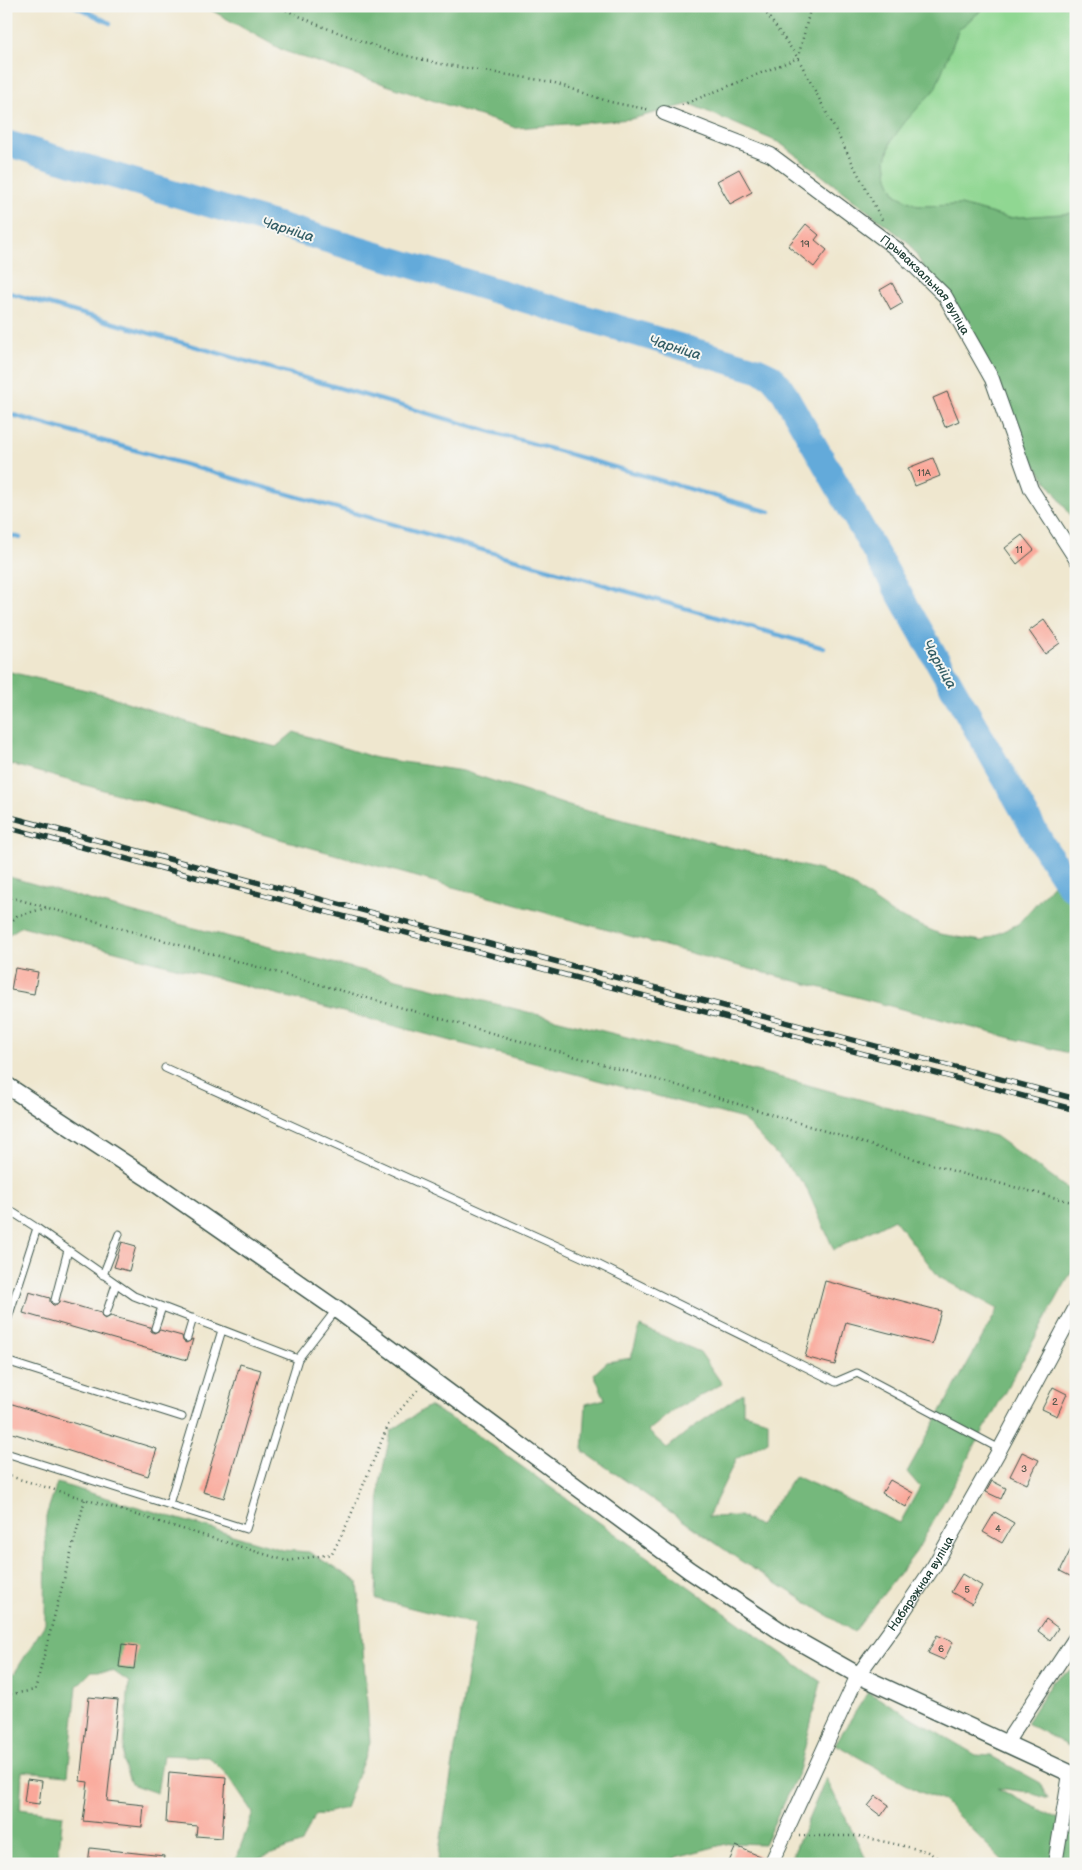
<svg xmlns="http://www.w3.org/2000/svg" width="1082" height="1870" viewBox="0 0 1082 1870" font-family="'Balsamiq Sans',sans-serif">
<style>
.green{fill:#90d792;stroke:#588a63}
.forest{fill:#74b87c;stroke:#4a7a58}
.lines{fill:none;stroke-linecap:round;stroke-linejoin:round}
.stream{stroke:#64aada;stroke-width:4.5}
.river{stroke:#64aada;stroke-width:26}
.building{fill:#faa799}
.service-casing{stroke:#3e564b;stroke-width:9}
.minor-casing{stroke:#3e564b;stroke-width:16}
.tertiary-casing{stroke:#3e564b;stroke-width:19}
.path{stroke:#3e564b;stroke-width:2.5;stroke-dasharray:1 4;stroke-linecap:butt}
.service{stroke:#fff;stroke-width:7}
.minor{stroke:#fff;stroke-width:14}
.tertiary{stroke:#fff;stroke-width:16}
.rail-casing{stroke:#1f3d34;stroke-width:5.5}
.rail{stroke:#f6f6f2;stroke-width:4;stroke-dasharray:11;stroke-linecap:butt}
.labels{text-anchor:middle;stroke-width:4;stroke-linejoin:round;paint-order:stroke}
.number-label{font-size:10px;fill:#56584d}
.street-label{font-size:12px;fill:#1f3d34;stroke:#f6f6f2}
.water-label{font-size:14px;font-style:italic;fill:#345e66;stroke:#f6f6f2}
</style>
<rect width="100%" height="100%" fill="#f6f6f2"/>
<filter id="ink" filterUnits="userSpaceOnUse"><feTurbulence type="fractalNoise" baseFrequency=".02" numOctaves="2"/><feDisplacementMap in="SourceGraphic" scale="10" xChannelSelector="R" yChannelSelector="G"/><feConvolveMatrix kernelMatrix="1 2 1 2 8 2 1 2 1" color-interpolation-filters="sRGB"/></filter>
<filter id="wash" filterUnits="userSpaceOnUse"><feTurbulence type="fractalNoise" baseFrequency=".0096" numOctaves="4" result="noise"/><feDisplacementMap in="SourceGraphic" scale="20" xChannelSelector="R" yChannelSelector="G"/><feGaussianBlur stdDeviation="1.12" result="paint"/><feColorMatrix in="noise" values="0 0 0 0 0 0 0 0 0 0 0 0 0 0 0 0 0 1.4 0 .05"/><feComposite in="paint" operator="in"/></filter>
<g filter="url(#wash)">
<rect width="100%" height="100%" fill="#efe7cf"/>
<path class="green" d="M 992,6 L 1076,6 L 1076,213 L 1008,218 L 961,205 L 918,206 L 896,195 L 888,178 L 886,160 L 891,141 L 947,56 L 959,29 L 983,9 Z"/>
<path class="forest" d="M 204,6 L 992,6 L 983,9 L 959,29 L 935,89 L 905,122 L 891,141 L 886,160 L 888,178 L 896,195 L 918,206 L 961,205 L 1008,218 L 1076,213 L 1076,523 L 1018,440 L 956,321 L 909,243 L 780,143 L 690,104 L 631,119 L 516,128 L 284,51 Z
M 6,671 L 103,694 L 196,725 L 276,747 L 294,732 L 376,758 L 463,771 L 572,807 L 823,871 L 850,884 L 893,914 L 940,934 L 982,941 L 1018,924 L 1076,858 L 1076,1055 L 716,960 L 6,763 Z
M 6,876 L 135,913 L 690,1053 L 995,1136 L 1076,1195 L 1076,1264 L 916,1552 L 854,1632 L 741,1561 L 583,1451 L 586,1404 L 605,1399 L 594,1374 L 607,1362 L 631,1358 L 640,1326 L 700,1352 L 722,1384 L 675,1409 L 648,1431 L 667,1448 L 692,1428 L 743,1393 L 743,1413 L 768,1420 L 768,1441 L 736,1459 L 708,1517 L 740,1516 L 759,1526 L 795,1476 L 900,1523 L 920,1487 L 907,1472 L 998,1309 L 939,1277 L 894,1219 L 834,1250 L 805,1185 L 743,1119 L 22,926 L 6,936 Z
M 429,1406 L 471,1430 L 821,1682 L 799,1771 L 764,1844 L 730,1843 L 676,1857 L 672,1864 L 437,1864 L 475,1624 L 376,1599 L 380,1483 L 391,1431 Z
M 57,1483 L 283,1550 L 309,1552 L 358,1582 L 370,1743 L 345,1808 L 314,1816 L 302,1843 L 253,1861 L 253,1864 L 234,1864 L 253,1813 L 227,1775 L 209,1757 L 163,1755 L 157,1793 L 131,1784 L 123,1762 L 129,1682 L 113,1671 L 92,1671 L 77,1686 L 68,1775 L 22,1771 L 20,1809 L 63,1815 L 57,1864 L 6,1864 L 6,1667 L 14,1674 L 45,1624 L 46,1516 Z
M 1076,1667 L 1076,1750 L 1026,1723 L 1052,1682 Z
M 868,1692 L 976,1755 L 991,1756 L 1039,1782 L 1048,1799 L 1029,1792 L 997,1788 L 1076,1828 L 1076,1864 L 1006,1864 L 943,1801 L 918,1791 L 835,1744 Z
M 826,1778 L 868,1863 L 869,1864 L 789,1864 Z"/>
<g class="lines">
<path class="stream" d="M 75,6 L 110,23
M 6,292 L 770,512
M 6,413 L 824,648
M 6,534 L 20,538"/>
<path class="river" d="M 6,143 L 758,370 L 771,376 L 782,389 L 1044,847 L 1070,887 L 1076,891"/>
</g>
<g id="blocks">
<path class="building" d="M 739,169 L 752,192 L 730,204 L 717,181 Z
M 806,224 L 819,235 L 815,240 L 827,250 L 814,267 L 788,246 Z
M 892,283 L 903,303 L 891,310 L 880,290 Z
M 947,392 L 959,421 L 945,427 L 933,398 Z
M 933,458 L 940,476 L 915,486 L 908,468 Z
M 1022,535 L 1034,550 L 1017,564 L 1005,548 Z
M 1044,620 L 1060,643 L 1045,654 L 1029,631 Z
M 15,968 L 38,972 L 34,994 L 11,990 Z
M 122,1242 L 136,1246 L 129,1271 L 114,1267 Z
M 825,1281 L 941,1311 L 932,1344 L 846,1322 L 835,1365 L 805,1357 Z
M 29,1292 L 50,1298 L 50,1302 L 53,1305 L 57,1305 L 60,1301 L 101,1313 L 102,1317 L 105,1319 L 111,1316 L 150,1327 L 151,1331 L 154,1333 L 160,1330 L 182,1336 L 183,1341 L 186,1343 L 193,1339 L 187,1360 L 23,1313 Z
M 240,1364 L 261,1370 L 224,1498 L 203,1492 Z
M 1053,1387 L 1067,1394 L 1057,1416 L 1042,1409 Z
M 6,1402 L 157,1449 L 148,1476 L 6,1431 Z
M 1022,1452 L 1039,1460 L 1027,1484 L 1010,1476 Z
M 890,1480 L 913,1493 L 906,1507 L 882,1493 Z
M 992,1481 L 1006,1488 L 1001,1499 L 986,1492 Z
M 995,1512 L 1014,1523 L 1002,1543 L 983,1532 Z
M 1076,1539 L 1076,1579 L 1060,1571 Z
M 962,1574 L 982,1586 L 972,1604 L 951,1592 Z
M 1046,1619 L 1058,1628 L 1050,1640 L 1038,1631 Z
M 937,1635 L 953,1642 L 944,1660 L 928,1653 Z
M 122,1644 L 137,1646 L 134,1669 L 119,1667 Z
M 89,1697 L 118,1700 L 107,1801 L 144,1805 L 142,1827 L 83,1821 L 88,1782 L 80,1781 Z
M 169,1772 L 226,1777 L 222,1838 L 196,1836 L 197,1826 L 166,1823 Z
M 27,1779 L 42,1781 L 39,1804 L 24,1802 Z
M 876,1796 L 889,1805 L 881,1816 L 868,1806 Z
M 736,1846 L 764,1858 L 762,1864 L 728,1864 Z
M 90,1848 L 164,1856 L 163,1864 L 88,1864 Z"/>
</g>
</g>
<g filter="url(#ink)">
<use href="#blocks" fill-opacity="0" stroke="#3e564b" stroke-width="1"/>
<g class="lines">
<g class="service-casing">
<path id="service" d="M 165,1068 L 595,1263 L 836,1382 L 857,1373 L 1000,1449
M 6,1208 L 37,1228 L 134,1296 L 298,1359
M 103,1275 L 119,1234
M 55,1300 L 68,1250
M 106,1314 L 116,1284
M 6,1324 L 37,1228
M 155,1328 L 162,1307
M 187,1338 L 193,1318
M 6,1361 L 182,1417
M 6,1453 L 246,1529 L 298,1359 L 336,1310
M 169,1504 L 222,1330"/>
</g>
<g class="minor-casing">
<g id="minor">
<path id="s1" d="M 664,113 L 771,155 L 898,250 L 945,296 L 992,379 L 1031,489 L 1076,559"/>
<path d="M 1006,1743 L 1076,1637"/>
<path id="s2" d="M 771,1864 L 858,1675 L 895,1624 L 934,1566 L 1000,1449 L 1076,1307"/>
<path d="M 1055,1864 L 1070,1774"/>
</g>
</g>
<g class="tertiary-casing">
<path id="tertiary" d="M 6,1085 L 146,1177 L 336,1309 L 689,1570 L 782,1632 L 858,1675 L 1076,1776"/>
</g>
<path class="path" d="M 277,6 L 321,26 L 391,52 L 441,64 L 552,82 L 610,102 L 651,110
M 761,6 L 798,58 L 882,220
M 682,105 L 798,58 L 811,6
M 6,896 L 690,1089 L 963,1174 L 1076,1203
M 6,927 L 17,916 L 46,908
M 6,1475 L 287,1561 L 332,1554 L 348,1522 L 389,1423 L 419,1388
M 6,1695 L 35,1690 L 85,1499
M 799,1836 L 859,1836 L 926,1851 L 948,1864"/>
<use href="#service" class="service"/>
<use href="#minor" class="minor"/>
<use href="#tertiary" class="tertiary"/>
<g class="rail-casing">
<path id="rail" d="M 6,816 L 1076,1099
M 6,827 L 1076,1110"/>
</g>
<use href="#rail" class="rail"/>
</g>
</g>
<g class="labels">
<g class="number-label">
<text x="805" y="247">19</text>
<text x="924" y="476">11А</text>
<text x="1019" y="553">11</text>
<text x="1055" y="1405">2</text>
<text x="1024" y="1472">3</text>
<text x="998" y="1532">4</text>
<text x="967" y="1593">5</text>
<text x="941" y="1652">6</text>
</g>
<g class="street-label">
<text dy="4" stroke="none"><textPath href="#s1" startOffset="318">Прывакзальная вуліца</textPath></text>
<text dy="4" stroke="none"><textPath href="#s2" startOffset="319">Набярэжная вуліца</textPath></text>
</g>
<g class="water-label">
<text transform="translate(288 229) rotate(17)" y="5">Чарніца</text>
<text transform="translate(675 347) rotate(17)" y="5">Чарніца</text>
<text transform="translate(940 664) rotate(60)" y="5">Чарніца</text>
</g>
</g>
<rect width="1082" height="1870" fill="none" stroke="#f6f6f2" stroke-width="25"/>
</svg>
